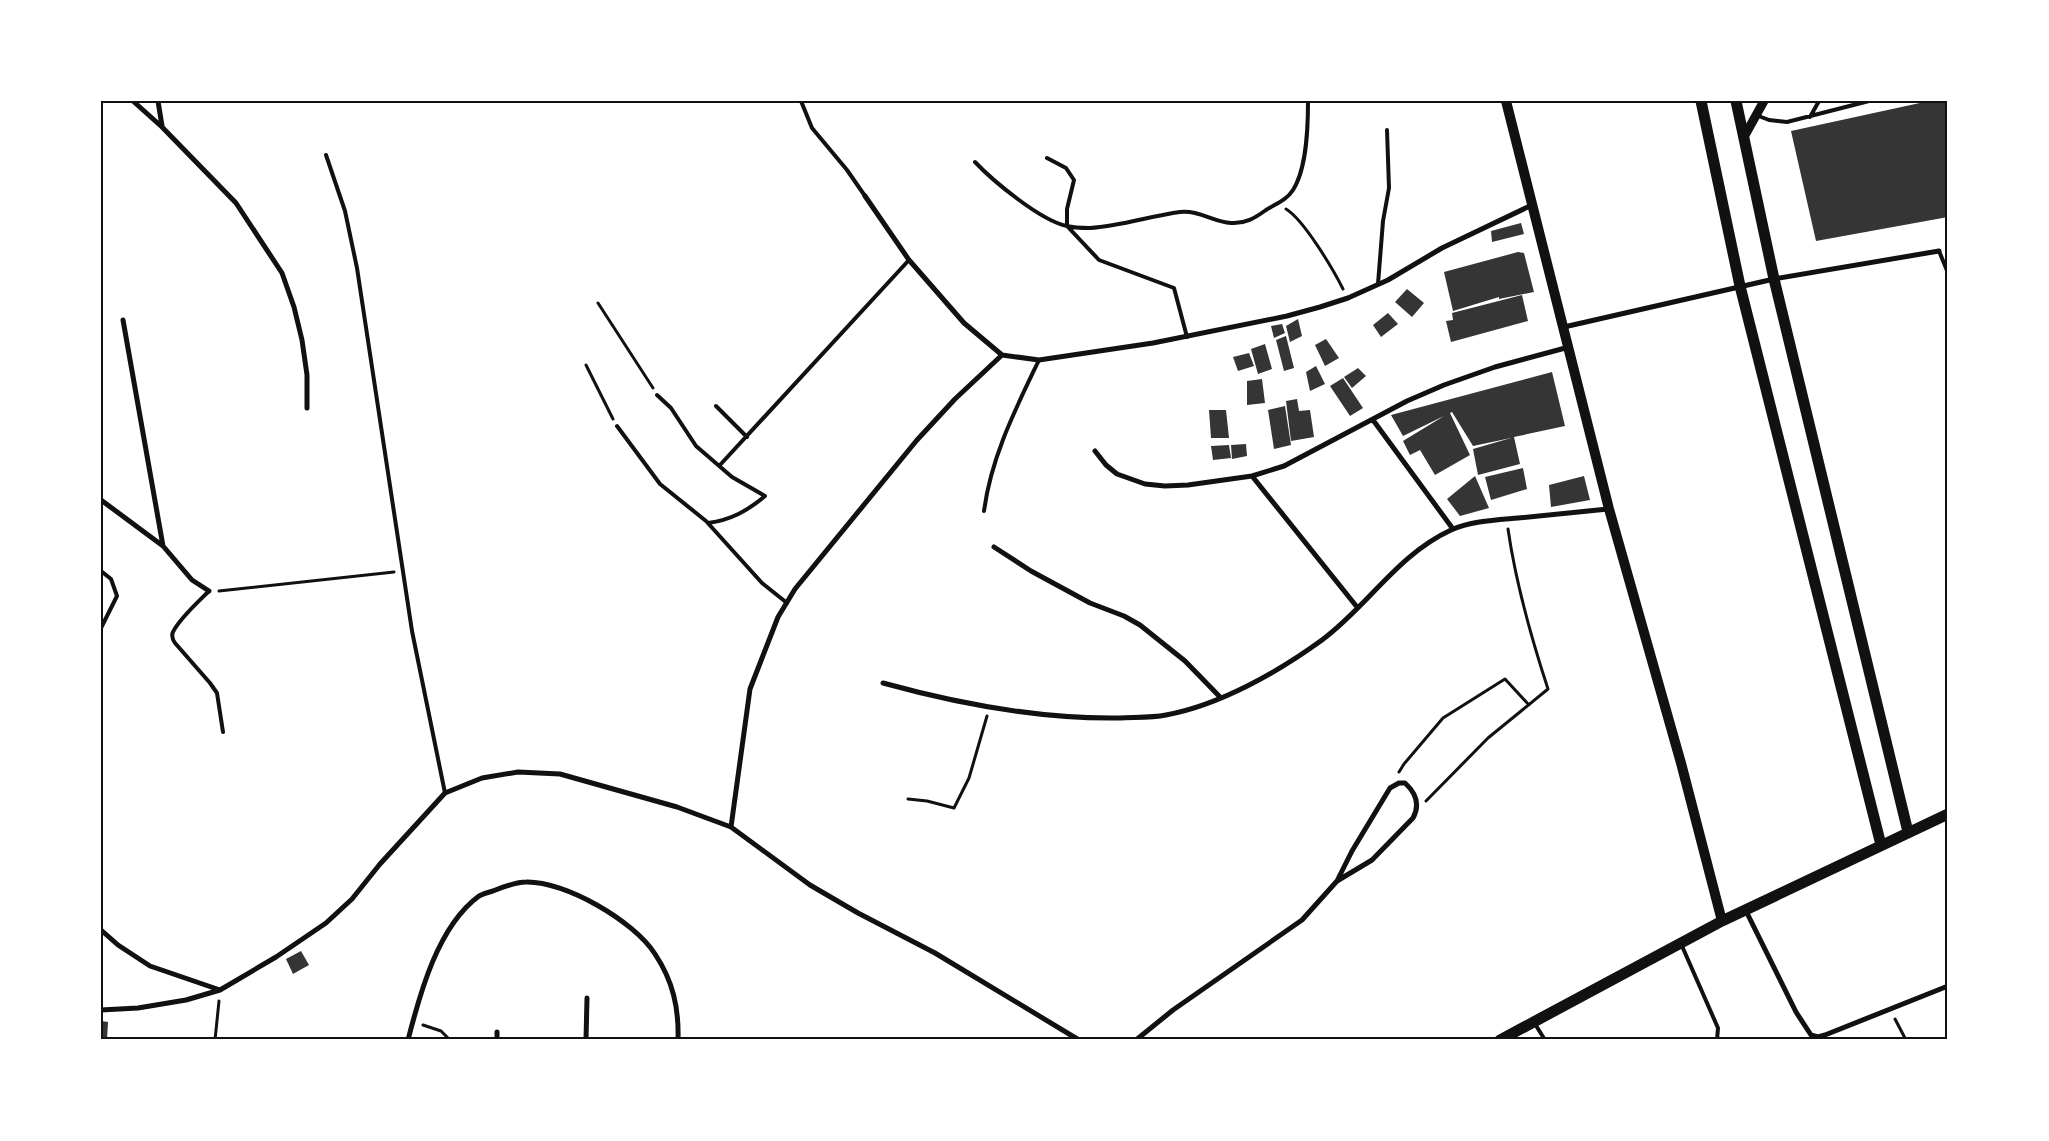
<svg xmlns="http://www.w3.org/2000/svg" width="2049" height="1141" viewBox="0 0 2049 1141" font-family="'Noto Serif',serif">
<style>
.building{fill:#353535}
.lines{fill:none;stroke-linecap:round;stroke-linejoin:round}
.path{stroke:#111;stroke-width:3}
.service{stroke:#111;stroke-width:4}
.minor{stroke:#111;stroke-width:5}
.tertiary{stroke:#111;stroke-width:9}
.secondary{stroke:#111;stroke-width:10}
.primary{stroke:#111;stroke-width:11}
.neatline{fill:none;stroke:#111;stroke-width:2}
</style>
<rect width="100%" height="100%" fill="#fff"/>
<path class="building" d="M 1929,101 L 1948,101 L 1948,217 L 1816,241 L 1791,131 Z
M 1521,223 L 1524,234 L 1492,242 L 1491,231 Z
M 1518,252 L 1524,253 L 1534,292 L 1499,299 L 1499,297 L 1453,311 L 1444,272 Z
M 1407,289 L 1424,303 L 1412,317 L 1395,302 Z
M 1522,295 L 1528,321 L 1451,342 L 1446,321 L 1453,320 L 1452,313 Z
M 1388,313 L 1398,324 L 1381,337 L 1373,325 Z
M 1298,319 L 1302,336 L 1290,342 L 1286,326 Z
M 1282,324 L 1285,333 L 1274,338 L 1271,326 Z
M 1286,336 L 1294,368 L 1284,371 L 1276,340 Z
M 1326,339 L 1339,358 L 1325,366 L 1315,345 Z
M 1265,344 L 1272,369 L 1258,374 L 1251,349 Z
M 1249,353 L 1254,366 L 1238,371 L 1233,357 Z
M 1316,366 L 1325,384 L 1310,391 L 1306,372 Z
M 1358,368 L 1366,376 L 1352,388 L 1344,377 Z
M 1552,372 L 1565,426 L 1514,437 L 1520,464 L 1478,475 L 1473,449 L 1511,438 L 1473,446 L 1452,412 L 1450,413 L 1470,455 L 1435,475 L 1420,450 L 1410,455 L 1403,441 L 1444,416 L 1403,436 L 1391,415 Z
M 1343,378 L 1363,408 L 1350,416 L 1330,386 Z
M 1262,379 L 1265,403 L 1247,405 L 1247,381 Z
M 1297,399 L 1299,411 L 1310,410 L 1314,437 L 1291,441 L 1286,401 Z
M 1285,406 L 1291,445 L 1274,449 L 1268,410 Z
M 1209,410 L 1226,410 L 1229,438 L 1211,438 Z
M 1246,444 L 1247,456 L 1232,459 L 1231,445 Z
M 1229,445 L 1231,458 L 1213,460 L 1211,446 Z
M 1523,468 L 1527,489 L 1491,500 L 1485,477 Z
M 1475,476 L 1489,508 L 1460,516 L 1447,499 Z
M 1584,476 L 1590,500 L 1551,507 L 1549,485 Z
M 301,951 L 309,965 L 293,974 L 286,959 Z
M 101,1021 L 108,1022 L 107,1040 L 101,1040 Z"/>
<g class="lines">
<path class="path" d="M 1286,209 C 1304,220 1333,269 1343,289
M 598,303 L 653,388
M 586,365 L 613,419
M 219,591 L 394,572
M 1399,772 L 1404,764 L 1443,718 L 1505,679 L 1529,705
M 908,799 L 927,801 L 954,808 L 969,778 L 987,716
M 1426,801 L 1488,738 L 1548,689 C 1531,637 1516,585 1508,529
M 1895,1019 L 1906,1040
M 423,1025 L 441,1031 L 450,1040
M 215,1040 L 219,1001"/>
<path class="service" d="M 801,101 L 812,128 L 847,170 L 865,196
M 1756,115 L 1769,120 L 1787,122 L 1869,101
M 1810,117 L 1819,101
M 326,155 L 345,211 L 357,268 L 412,631 L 445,793
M 1047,158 L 1066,168 L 1074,180 L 1067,209 L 1067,226 L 1099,260 L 1174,288 L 1187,337
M 975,162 C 993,181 1041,221 1067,226 C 1074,228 1083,228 1090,228 C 1121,226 1150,216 1180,212 C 1199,210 1213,222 1231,223 C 1245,224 1255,218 1266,210 C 1275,204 1286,201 1293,190 C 1307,168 1308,127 1308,101
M 1939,251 L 1948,273
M 1378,284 L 1383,221 L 1389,188 L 1387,130
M 657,395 L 671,408 L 696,446 L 732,477 L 765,496 C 747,511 731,520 708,523
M 716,406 L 747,437
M 617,426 L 660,484 L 706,521 L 762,583 L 787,603
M 720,465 L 909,260
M 984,511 C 991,457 1016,408 1039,360
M 101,571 L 111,579 L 117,596 L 101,628
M 209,591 C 198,602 179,619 173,632 C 171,636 173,640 175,643 L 210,683 L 217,693 L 223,732
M 1682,946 L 1718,1028 L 1717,1040
M 1535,1024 L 1545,1040"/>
<path class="minor" d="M 133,101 L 162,127 L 236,203 L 282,273 L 294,307 L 302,340 L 307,375 L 307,408
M 158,101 L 162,126
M 865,196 L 909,260 L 964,323 L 1002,355
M 123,320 L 163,546
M 1564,327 L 1774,279 L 1939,251
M 1373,420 L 1453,529
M 1095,451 L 1106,465 L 1117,474 L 1145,484 L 1165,486 L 1188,485 L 1252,476 L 1284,466 L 1407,401 L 1444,385 L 1495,367 L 1569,347
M 1252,476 L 1357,607
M 101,500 L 163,546 L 192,580 L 209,591
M 994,547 L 1031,571 L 1090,603 L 1124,616 L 1140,625 L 1185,661 L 1221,698
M 883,683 C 959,704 1040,719 1118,718 C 1134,717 1151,718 1166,715 C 1220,705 1278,672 1322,640 C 1368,606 1397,555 1451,530 C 1471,521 1496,520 1518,518 C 1548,515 1578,512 1608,509
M 731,827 L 750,689 L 778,617 L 795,589 L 917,440 L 955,399 L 1002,355 L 1039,360 L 1153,343 L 1287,316 L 1320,307 L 1348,298 L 1388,280 L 1442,248 L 1532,205
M 1746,911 L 1796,1012 L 1811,1035 L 1818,1037 L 1825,1035 L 1948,986
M 101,930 L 118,945 L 150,966 L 220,990
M 101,1010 L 138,1008 L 186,1000 L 220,990 L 276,957 L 326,923 L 352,899 L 380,864 L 445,793 L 482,778 L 518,772 L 560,774 L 677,807 L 731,827 L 810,885 L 858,913 L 935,953 L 1079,1040
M 408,1040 C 420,993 438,926 479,896 C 483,894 489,892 493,891 C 503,887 515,882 526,882 C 565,881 634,921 655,954 C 673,981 679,1008 678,1040
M 497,1040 L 497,1032
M 586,1040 L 587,998
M 1136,1040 L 1173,1010 L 1302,920 L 1337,881 L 1352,851 L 1390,788 L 1399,783 L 1405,783 C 1416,793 1420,805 1413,818 L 1372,860 L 1337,881"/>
<path class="tertiary" d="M 1744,137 L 1764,101"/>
<path class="secondary" d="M 1506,101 L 1609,509 L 1681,763 L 1722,921"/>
<path class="primary" d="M 1701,101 L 1740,286 L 1881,845
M 1736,101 L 1774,279 L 1908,832
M 1500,1040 L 1722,921 L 1948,814"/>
</g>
<rect width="2049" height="1141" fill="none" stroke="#ffffff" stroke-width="205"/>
<rect x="102" y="102" width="1844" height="936" class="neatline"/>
</svg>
